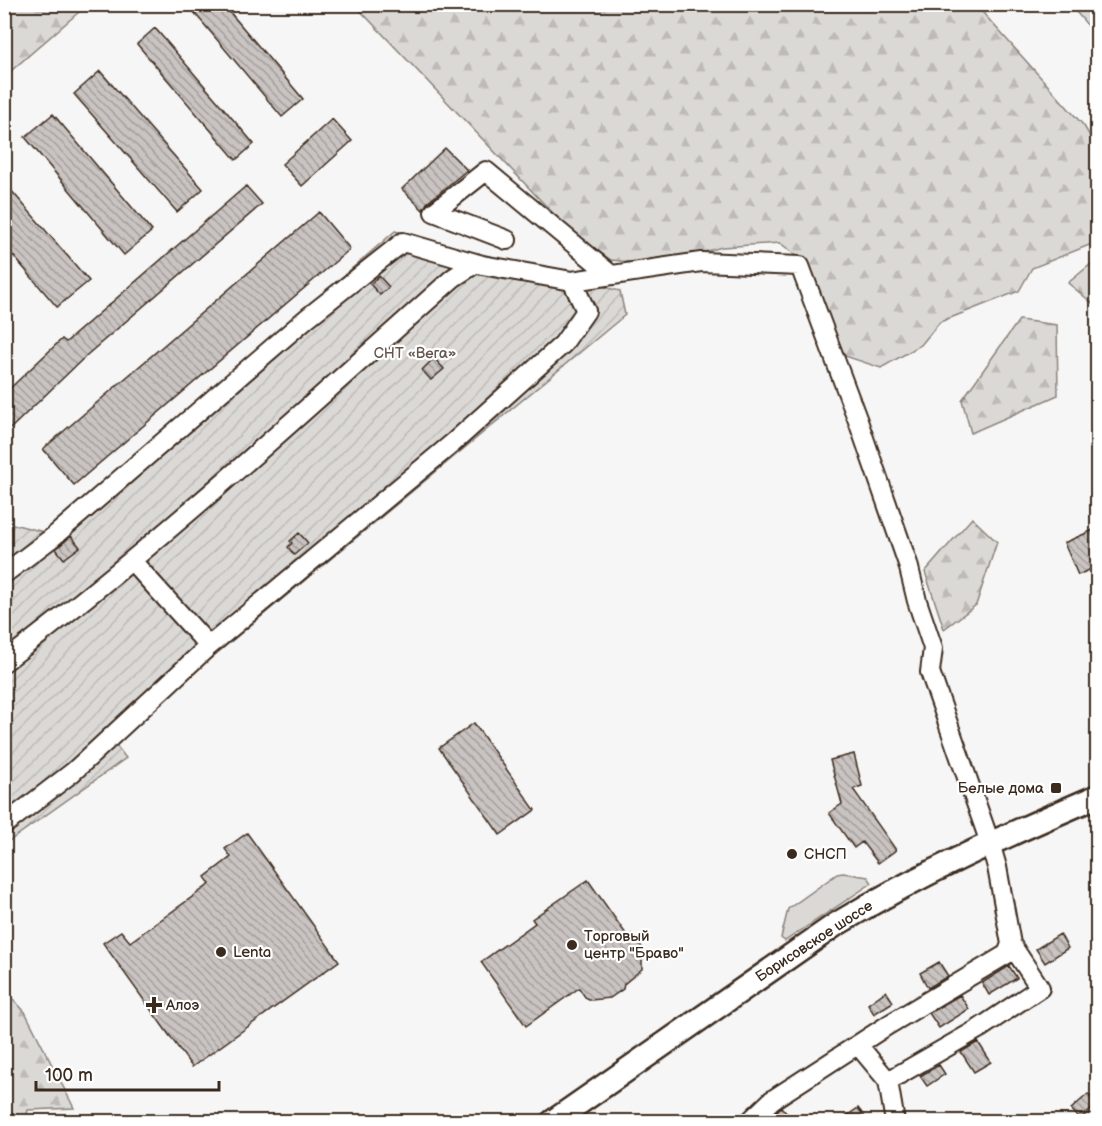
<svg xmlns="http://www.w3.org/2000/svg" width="1102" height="1126" viewBox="0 0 1102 1126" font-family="'Balsamiq Sans',sans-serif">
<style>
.grass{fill:#dbd9d6;stroke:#8b827a;stroke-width:1.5}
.forest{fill:url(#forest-firs);stroke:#8b827a;stroke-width:1.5}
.garden{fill:url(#garden-furrows);stroke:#8b827a;stroke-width:1.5}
.building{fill:url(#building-back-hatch);stroke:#3b2a1e;stroke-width:1.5}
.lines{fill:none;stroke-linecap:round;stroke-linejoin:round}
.minor-casing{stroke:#3b2a1e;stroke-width:22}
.major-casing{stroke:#3b2a1e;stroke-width:27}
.minor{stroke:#fff;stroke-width:18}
.major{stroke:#fff;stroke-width:22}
.poi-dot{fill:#3b2a1e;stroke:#fff;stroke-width:2}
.labels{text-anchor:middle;stroke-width:4.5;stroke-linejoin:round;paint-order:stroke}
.park-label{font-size:15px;fill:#63564c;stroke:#fff}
.poi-label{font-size:15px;fill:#3b2a1e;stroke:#fff;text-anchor:start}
.street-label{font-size:15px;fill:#3b2a1e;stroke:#fff}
</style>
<defs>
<pattern id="forest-firs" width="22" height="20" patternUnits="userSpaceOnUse" patternTransform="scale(1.5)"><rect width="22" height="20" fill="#dbd9d6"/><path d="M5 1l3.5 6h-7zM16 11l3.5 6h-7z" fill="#bdbab7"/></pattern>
<pattern id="garden-furrows" width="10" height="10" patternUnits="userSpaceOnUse" patternTransform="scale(1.5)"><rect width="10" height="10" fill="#dbd9d6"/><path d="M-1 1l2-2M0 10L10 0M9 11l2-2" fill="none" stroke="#bdbab7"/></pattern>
<pattern id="building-back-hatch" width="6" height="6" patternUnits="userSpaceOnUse" patternTransform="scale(1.5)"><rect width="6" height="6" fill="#c9c3c1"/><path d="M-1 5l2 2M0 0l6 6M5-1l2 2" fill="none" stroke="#a49f9c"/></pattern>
</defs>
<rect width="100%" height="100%" fill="#f7f6f6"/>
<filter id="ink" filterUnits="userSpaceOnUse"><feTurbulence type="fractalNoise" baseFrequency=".0167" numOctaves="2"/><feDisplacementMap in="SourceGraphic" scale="12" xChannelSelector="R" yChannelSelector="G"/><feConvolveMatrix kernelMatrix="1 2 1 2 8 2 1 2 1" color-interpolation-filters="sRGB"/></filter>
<g filter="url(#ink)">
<path class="grass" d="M 843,873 L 868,877 L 872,883 L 785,941 L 781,938 L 788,909 L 837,874 Z"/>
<path class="forest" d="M 5,4 L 87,4 L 87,5 L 5,76 Z
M 355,5 L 976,5 L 1084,126 L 1097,148 L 1097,242 L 1032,268 L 1019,291 L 940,322 L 921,345 L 881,368 L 845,356 L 801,259 L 780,243 L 722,247 L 658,265 L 611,260 L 568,229 Z
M 1070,5 L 1097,5 L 1097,36 Z
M 1097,259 L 1097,307 L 1068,283 Z
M 1019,320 L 1057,325 L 1058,395 L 971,433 L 962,400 Z
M 972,518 L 997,542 L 976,605 L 944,629 L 925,572 Z
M 4,989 L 25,1012 L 74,1108 L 28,1110 L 25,1121 L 5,1121 Z"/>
<path class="garden" d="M 395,231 L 620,291 L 625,315 L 112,740 L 126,758 L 5,844 L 5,522 L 48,533 Z"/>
<path class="building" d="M 187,4 L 223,4 L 303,99 L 282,117 Z
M 155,28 L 254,144 L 236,160 L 137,44 Z
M 100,71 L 203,189 L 177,212 L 74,94 Z
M 53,114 L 152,231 L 124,255 L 25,137 Z
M 332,119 L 352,141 L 302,186 L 282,164 Z
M 445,148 L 467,170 L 427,203 L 423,210 L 402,189 Z
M 4,182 L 89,281 L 57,307 L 4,245 Z
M 246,186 L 262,204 L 88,354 L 9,430 L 4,425 L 4,394 L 62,339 L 66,342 Z
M 319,212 L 350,249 L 74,485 L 43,449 Z
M 379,276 L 389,287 L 380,295 L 370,284 Z
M 434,358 L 444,369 L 431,380 L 422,370 Z
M 1098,528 L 1098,566 L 1078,575 L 1064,543 Z
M 299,533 L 308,543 L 294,555 L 288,547 L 292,543 L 290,541 Z
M 71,536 L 80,547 L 64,559 L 56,549 Z
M 474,723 L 535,810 L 500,835 L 439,748 Z
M 854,754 L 862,786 L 853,789 L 896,850 L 878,863 L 862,842 L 854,848 L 829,813 L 842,804 L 830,760 Z
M 247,833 L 339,961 L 192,1067 L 103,943 L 121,931 L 130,942 L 210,884 L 205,877 L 231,857 L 225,849 Z
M 588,880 L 628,937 L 632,934 L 647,954 L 642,957 L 642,969 L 624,984 L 623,989 L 610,998 L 591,1000 L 585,997 L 579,988 L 526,1026 L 481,962 L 535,923 L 532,919 Z
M 1060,934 L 1068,948 L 1045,963 L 1036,949 Z
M 939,962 L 948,976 L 928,988 L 920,973 Z
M 1009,966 L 1017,978 L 989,995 L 982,983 Z
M 886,991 L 893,1002 L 874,1014 L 868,1004 Z
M 960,995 L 969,1009 L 939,1028 L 929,1013 Z
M 978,1042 L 991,1062 L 974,1072 L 961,1052 Z
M 939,1065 L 945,1074 L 927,1086 L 920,1076 Z
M 1088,1094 L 1097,1105 L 1080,1119 L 1071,1109 Z
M 781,1107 L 789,1116 L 782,1122 L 766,1122 Z
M 858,1108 L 865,1117 L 858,1122 L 838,1122 Z"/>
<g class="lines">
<g class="minor-casing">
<path id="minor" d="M 507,240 L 434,212 L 486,171 L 610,274
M 132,561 L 209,646
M 4,574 L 53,537 L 307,318 L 403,242 L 482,265 L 572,281 L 701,262 L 800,266 L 858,421 L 908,564 L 917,601 L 933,648 L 930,672 L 990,843 L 997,867 L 1011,944 L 1007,954 L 888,1025 L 772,1100 L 749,1122
M 4,662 C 161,543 306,409 453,278 L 476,263
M 4,825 L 73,772 L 209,646 L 454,442 L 563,344 L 586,311 L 572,281
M 858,1045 L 888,1081 L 895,1122
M 888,1081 L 980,1028 L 1040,988 L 1011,944"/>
</g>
<g class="major-casing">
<path id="major" d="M 552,1122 L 835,925 C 919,874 1007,835 1098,796"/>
</g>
<use href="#minor" class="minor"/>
<use href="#major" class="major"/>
</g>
</g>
<g class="poi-dot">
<rect x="1050" y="782" width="12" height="12" rx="3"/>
<circle cx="792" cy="854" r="6"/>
<circle cx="572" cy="945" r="6"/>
<circle cx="221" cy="952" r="6"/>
<path d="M151 996h6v6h6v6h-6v6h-6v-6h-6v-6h6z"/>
</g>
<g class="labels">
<g class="park-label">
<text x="415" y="358">СНТ «Вега»</text>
</g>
<g class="poi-label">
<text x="1044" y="793" text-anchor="end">Белые дома</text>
<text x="804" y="859">СНСП</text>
<text x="584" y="941">Торговый<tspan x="584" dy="17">центр "Браво"</tspan></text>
<text x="233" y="957">Lenta</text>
<text x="166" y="1010">Алоэ</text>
</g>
<g class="street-label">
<text transform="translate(814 941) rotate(-33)" y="5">Борисовское шоссе</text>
</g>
</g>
<rect width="1102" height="1126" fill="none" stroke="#fff" stroke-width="24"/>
<rect x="12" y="12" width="1078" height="1102" fill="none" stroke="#3b2a1e" stroke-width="2" filter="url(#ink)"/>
<path d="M36 1081v9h183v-9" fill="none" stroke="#3b2a1e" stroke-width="3"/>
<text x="45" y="1081" font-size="18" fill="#3b2a1e" stroke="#ffffff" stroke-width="4.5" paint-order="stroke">100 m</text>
</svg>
